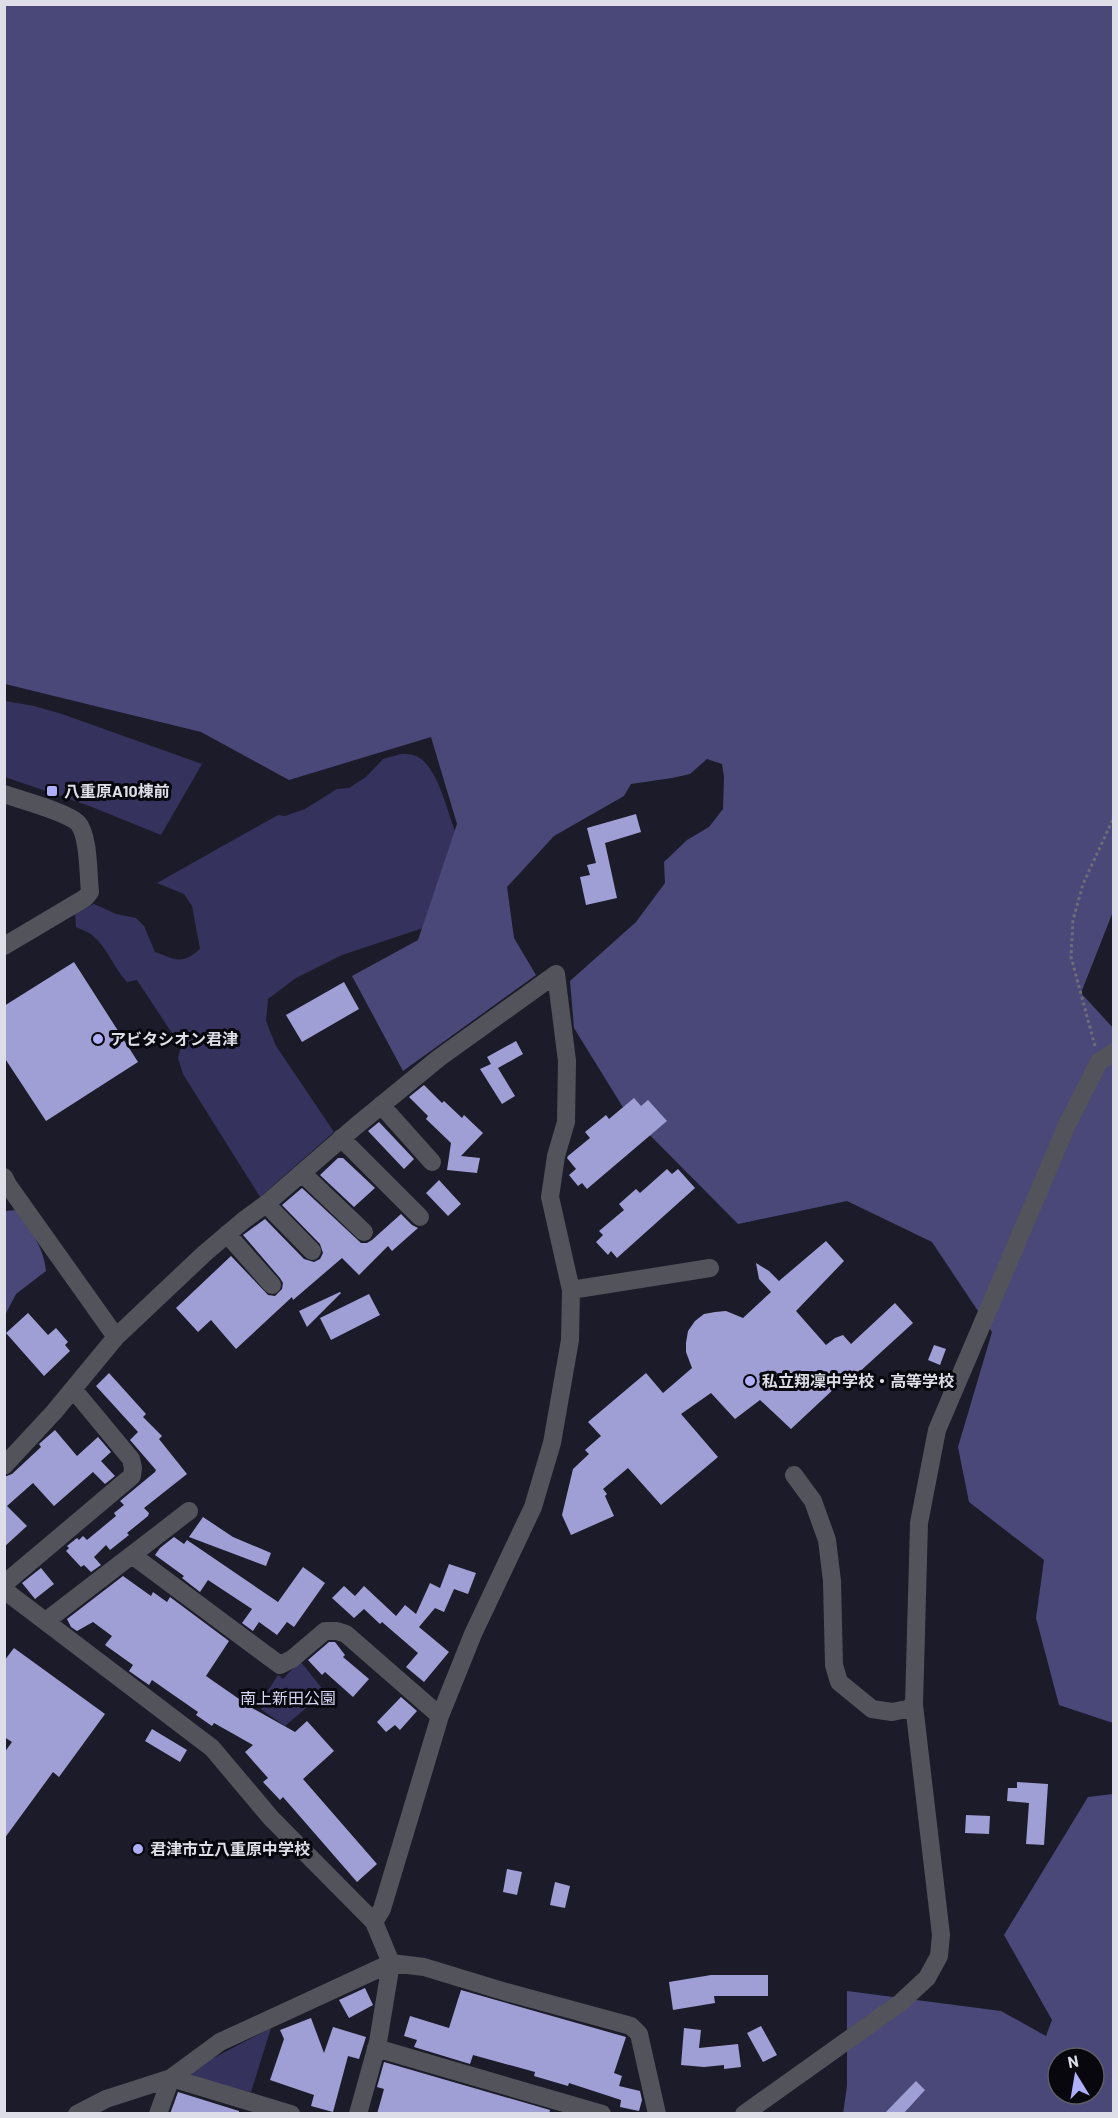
<svg xmlns="http://www.w3.org/2000/svg" width="1118" height="2118" viewBox="0 0 1118 2118" font-family="Barlow,'Noto Sans JP',sans-serif">
<style>
.green{fill:#35325d}
.forest{fill:#4a4878;fill-rule:evenodd}
.building{fill:#9f9fd5}
.lines{fill:none;stroke-linecap:round;stroke-linejoin:round}
.path{stroke:#6d6c79;stroke-width:3;stroke-dasharray:3 3;stroke-linecap:butt}
.minor{stroke:#53535b;stroke-width:18}
.poi-dot{fill:#afaefa;stroke:#07070d;stroke-width:2}
.labels{text-anchor:middle;stroke-width:6;stroke-linejoin:round;paint-order:stroke}
.poi-label{font-size:16px;font-weight:bold;fill:#dedee8;stroke:#07070d;text-anchor:start}
.park-label{font-size:16px;fill:#d7d7f7;stroke:#07070d}
</style>
<rect width="100%" height="100%" fill="#1c1b2a"/>
<path class="green" d="M 5,701 L 34,706 L 62,714 L 202,764 L 161,835 L 92,807 L 5,777 Z
M 401,754 C 406,754 412,754 416,756 C 438,765 448,815 457,836 L 429,926 L 342,955 L 296,978 L 268,999 L 266,1021 L 276,1046 L 334,1132 L 260,1197 L 183,1074 L 178,1058 L 181,1047 L 137,980 L 127,982 C 114,969 108,948 93,936 C 89,932 82,930 76,927 L 75,913 L 94,904 L 116,914 L 136,918 L 144,926 L 155,952 C 177,960 181,965 200,949 L 192,906 L 184,894 L 157,883 L 278,815 L 285,816 L 305,809 L 337,789 L 349,788 L 366,777 L 383,759 Z
M 300,1661 L 325,1692 L 285,1726 L 262,1710 L 260,1703 L 278,1675 L 283,1679 Z
M 271,2028 L 251,2092 L 181,2075 Z"/>
<path class="forest" d="M 5,5 L 1113,5 L 1114,909 L 1081,993 L 1114,1029 L 1113,1723 L 1059,1705 L 1036,1618 L 1044,1560 L 969,1502 L 958,1447 L 992,1332 L 932,1242 L 847,1201 L 738,1224 L 624,1109 L 574,1028 L 570,981 L 636,922 L 665,883 L 664,862 L 687,840 L 709,827 L 723,809 L 724,777 L 722,764 L 707,759 L 690,774 L 672,778 L 631,784 L 624,796 L 554,836 L 507,887 L 514,938 L 536,975 L 403,1071 L 352,976 L 418,940 L 457,824 L 431,737 L 289,780 L 201,732 L 5,684 Z
M 17,1210 C 30,1230 44,1247 46,1271 L 16,1294 L 5,1315 L 5,1211 Z
M 1113,1794 L 1113,2113 L 843,2114 L 847,2086 L 847,1991 L 1001,2011 L 1046,2036 L 1052,2020 L 1004,1935 L 1088,1797 ZM 1058,2058 L 1094,2058 L 1094,2094 L 1058,2094 Z"/>
<path class="building" d="M 636,814 L 641,832 L 605,843 L 617,898 L 586,905 L 580,877 L 590,875 L 587,865 L 596,863 L 587,828 Z
M 74,962 L 138,1062 L 46,1121 L 4,1057 L 4,1006 Z
M 344,982 L 359,1009 L 302,1042 L 286,1015 Z
M 516,1041 L 523,1054 L 498,1068 L 515,1096 L 502,1104 L 480,1069 L 491,1064 L 487,1057 Z
M 424,1085 L 442,1103 L 444,1101 L 462,1118 L 464,1115 L 483,1133 L 461,1156 L 480,1158 L 477,1173 L 447,1170 L 451,1143 L 426,1119 L 428,1116 L 409,1097 Z
M 634,1098 L 641,1106 L 648,1100 L 667,1121 L 587,1189 L 582,1183 L 578,1186 L 569,1175 L 576,1169 L 567,1158 L 568,1156 L 590,1138 L 585,1132 L 606,1115 L 609,1119 Z
M 379,1122 L 414,1159 L 404,1169 L 368,1131 Z
M 338,1158 L 343,1158 L 375,1188 L 354,1207 L 320,1175 Z
M 667,1169 L 672,1174 L 678,1169 L 695,1188 L 617,1258 L 611,1251 L 608,1255 L 596,1242 L 603,1235 L 599,1231 L 624,1210 L 619,1204 L 636,1189 L 640,1193 Z
M 439,1180 L 461,1204 L 448,1216 L 426,1193 Z
M 302,1188 L 361,1243 L 367,1243 L 372,1240 L 401,1214 L 412,1225 L 418,1228 L 392,1251 L 388,1246 L 359,1275 L 342,1258 L 293,1300 L 292,1297 L 236,1349 L 211,1320 L 198,1332 L 176,1308 L 231,1256 L 268,1295 L 275,1296 L 282,1289 L 283,1283 L 280,1278 L 243,1235 L 265,1219 L 304,1259 L 314,1262 L 320,1259 L 323,1253 L 320,1244 L 282,1205 Z
M 826,1241 L 844,1261 L 796,1311 L 826,1345 L 835,1338 L 843,1335 L 851,1344 L 895,1303 L 913,1323 L 856,1375 L 852,1372 L 791,1429 L 760,1400 L 735,1419 L 711,1393 L 681,1414 L 718,1457 L 661,1505 L 628,1468 L 603,1489 L 607,1494 L 605,1496 L 614,1516 L 571,1535 L 562,1515 L 573,1469 L 589,1454 L 585,1450 L 601,1436 L 588,1422 L 646,1373 L 663,1393 L 692,1368 L 686,1352 L 686,1343 L 688,1331 L 695,1321 L 704,1314 L 715,1312 L 726,1311 L 743,1318 L 771,1292 L 759,1279 L 756,1263 L 769,1271 L 779,1281 Z
M 340,1292 L 341,1293 L 307,1327 L 299,1311 Z
M 369,1294 L 380,1315 L 331,1340 L 320,1318 Z
M 28,1313 L 48,1335 L 56,1328 L 68,1342 L 65,1345 L 70,1351 L 44,1376 L 6,1333 Z
M 934,1345 L 946,1349 L 940,1365 L 928,1360 Z
M 109,1373 L 146,1414 L 143,1417 L 162,1436 L 159,1439 L 187,1474 L 144,1508 L 149,1513 L 148,1516 L 127,1533 L 129,1535 L 110,1550 L 106,1545 L 94,1557 L 101,1565 L 91,1572 L 84,1565 L 81,1567 L 66,1551 L 69,1548 L 67,1546 L 77,1538 L 79,1540 L 83,1536 L 87,1540 L 116,1516 L 114,1513 L 124,1505 L 120,1501 L 155,1472 L 156,1470 L 130,1440 L 138,1432 L 96,1386 Z
M 55,1430 L 77,1456 L 98,1437 L 111,1452 L 101,1461 L 115,1476 L 105,1484 L 93,1472 L 54,1506 L 33,1483 L 7,1506 L 27,1526 L 4,1547 L 4,1477 L 12,1474 L 41,1447 L 39,1444 Z
M 203,1517 L 233,1537 L 271,1553 L 266,1566 L 189,1537 Z
M 174,1537 L 184,1544 L 187,1540 L 278,1602 L 303,1567 L 325,1583 L 294,1627 L 287,1622 L 277,1635 L 259,1622 L 253,1631 L 242,1623 L 252,1609 L 208,1580 L 200,1592 L 182,1578 L 184,1576 L 155,1555 L 160,1548 Z
M 449,1564 L 476,1573 L 468,1594 L 454,1589 L 444,1612 L 435,1608 L 419,1627 L 449,1652 L 424,1682 L 406,1667 L 418,1653 L 382,1622 L 380,1624 L 364,1609 L 354,1618 L 332,1598 L 344,1586 L 355,1596 L 364,1586 L 396,1616 L 405,1605 L 416,1614 L 430,1583 L 440,1588 Z
M 41,1568 L 54,1584 L 35,1599 L 22,1583 Z
M 123,1576 L 151,1596 L 153,1592 L 167,1602 L 170,1597 L 229,1641 L 206,1676 L 252,1708 L 295,1732 L 307,1721 L 334,1751 L 303,1779 L 377,1864 L 357,1882 L 283,1797 L 280,1800 L 263,1782 L 268,1778 L 245,1752 L 253,1745 L 214,1723 L 212,1726 L 196,1715 L 198,1712 L 152,1680 L 149,1685 L 129,1671 L 133,1665 L 105,1645 L 112,1636 L 93,1622 L 77,1631 L 71,1627 L 67,1619 Z
M 329,1642 L 335,1642 L 345,1655 L 343,1657 L 369,1679 L 353,1697 L 325,1672 L 322,1675 L 308,1660 Z
M 14,1648 L 105,1714 L 59,1777 L 53,1772 L 4,1839 L 4,1753 L 12,1742 L 4,1737 L 4,1661 Z
M 401,1697 L 417,1711 L 400,1730 L 395,1725 L 386,1732 L 377,1722 Z
M 152,1729 L 187,1750 L 180,1762 L 145,1741 Z
M 1017,1782 L 1048,1784 L 1044,1845 L 1026,1844 L 1029,1803 L 1007,1801 L 1008,1788 L 1017,1788 Z
M 966,1815 L 990,1816 L 989,1834 L 965,1833 Z
M 507,1869 L 522,1872 L 517,1895 L 503,1892 Z
M 555,1882 L 570,1886 L 565,1908 L 550,1905 Z
M 711,1975 L 768,1975 L 768,1996 L 714,1996 L 715,2003 L 673,2010 L 669,1982 Z
M 365,1988 L 373,2005 L 349,2018 L 339,2000 Z
M 461,1990 L 626,2037 L 614,2073 L 622,2076 L 619,2086 L 640,2091 L 642,2100 L 639,2111 L 620,2107 L 621,2100 L 569,2083 L 568,2086 L 534,2076 L 535,2072 L 473,2055 L 470,2064 L 414,2047 L 417,2040 L 404,2036 L 410,2016 L 449,2028 Z
M 311,2018 L 324,2053 L 333,2027 L 366,2037 L 359,2059 L 348,2056 L 333,2112 L 311,2106 L 314,2095 L 270,2080 L 284,2039 L 280,2030 Z
M 761,2026 L 777,2055 L 763,2062 L 747,2033 Z
M 684,2028 L 701,2030 L 699,2048 L 738,2044 L 741,2067 L 724,2069 L 724,2065 L 704,2067 L 681,2065 Z
M 384,2062 L 550,2110 L 549,2114 L 377,2114 L 384,2089 L 377,2087 Z
M 916,2081 L 925,2090 L 903,2114 L 884,2114 Z
M 178,2092 L 239,2111 L 239,2114 L 170,2114 Z"/>
<g class="lines">
<path class="path" d="M 1095,1046 L 1071,957 L 1073,920 L 1083,884 L 1114,817"/>
<path class="minor" d="M 4,794 C 21,800 67,812 78,823 C 89,836 88,874 90,892 L 85,898 L 4,946
M 381,1105 L 432,1162
M 341,1138 L 420,1217
M 302,1173 L 364,1232
M 4,1177 L 8,1185 L 116,1337
M 266,1204 L 312,1251
M 227,1234 L 272,1285
M 571,1290 L 710,1268
M 4,1466 L 54,1412 L 116,1337 L 205,1253 L 244,1220 L 266,1204 L 356,1126 L 439,1058 L 556,974 L 567,1061 L 566,1122 L 556,1156 L 550,1197 L 571,1290 L 570,1340 L 552,1443 L 533,1507 L 473,1634 L 440,1716 L 382,1909 L 374,1922
M 794,1475 L 813,1501 L 827,1540 L 832,1581 L 834,1665 L 839,1682 L 872,1709 L 892,1712 L 907,1709 L 914,1705
M 132,1555 L 280,1665 L 292,1659 L 325,1631 L 337,1631 L 346,1634 L 440,1716
M 4,1584 L 132,1476 L 133,1468 L 131,1459 L 73,1389
M 4,1590 L 212,1748 L 271,1818 L 374,1922 L 391,1963 L 378,2042 L 358,2114
M 46,1621 L 189,1511
M 376,2048 L 602,2114
M 171,2078 L 291,2114
M 77,2114 L 106,2099 L 171,2078 L 220,2042 L 391,1963 L 424,1967 L 506,1992 L 631,2026 L 639,2034 L 657,2114
M 158,2114 L 171,2078
M 744,2114 L 900,2003 L 927,1978 L 939,1956 L 941,1935 L 914,1705 L 919,1523 L 937,1430 L 1067,1125 L 1099,1062 L 1114,1052"/>
</g>
<g class="poi-dot">
<rect x="46" y="785" width="12" height="12" rx="3"/>
<circle cx="98" cy="1039" r="6"/>
<circle cx="750" cy="1381" r="6"/>
<circle cx="138" cy="1849" r="6"/>
</g>
<g class="labels">
<g class="poi-label">
<text x="64" y="797">八重原A10棟前</text>
<text x="110" y="1045">アビタシオン君津</text>
<text x="762" y="1387">私立翔凜中学校・高等学校</text>
<text x="150" y="1855">君津市立八重原中学校</text>
</g>
<g class="park-label">
<text x="288" y="1704">南上新田公園</text>
</g>
</g>
<rect width="1118" height="2118" fill="none" stroke="#dedee8" stroke-width="12"/>
<g transform="translate(1076 2076) rotate(349)"><circle r="28" fill="#07070d" stroke="#5d5d65" stroke-width="1.5"/>
<path d="M0-4.5L10 22L0 15L-10 22Z" fill="#afaefa"/>
<text y="-9" font-size="16" font-weight="bold" text-anchor="middle" fill="#dedee8">N</text>
</g>
</svg>
